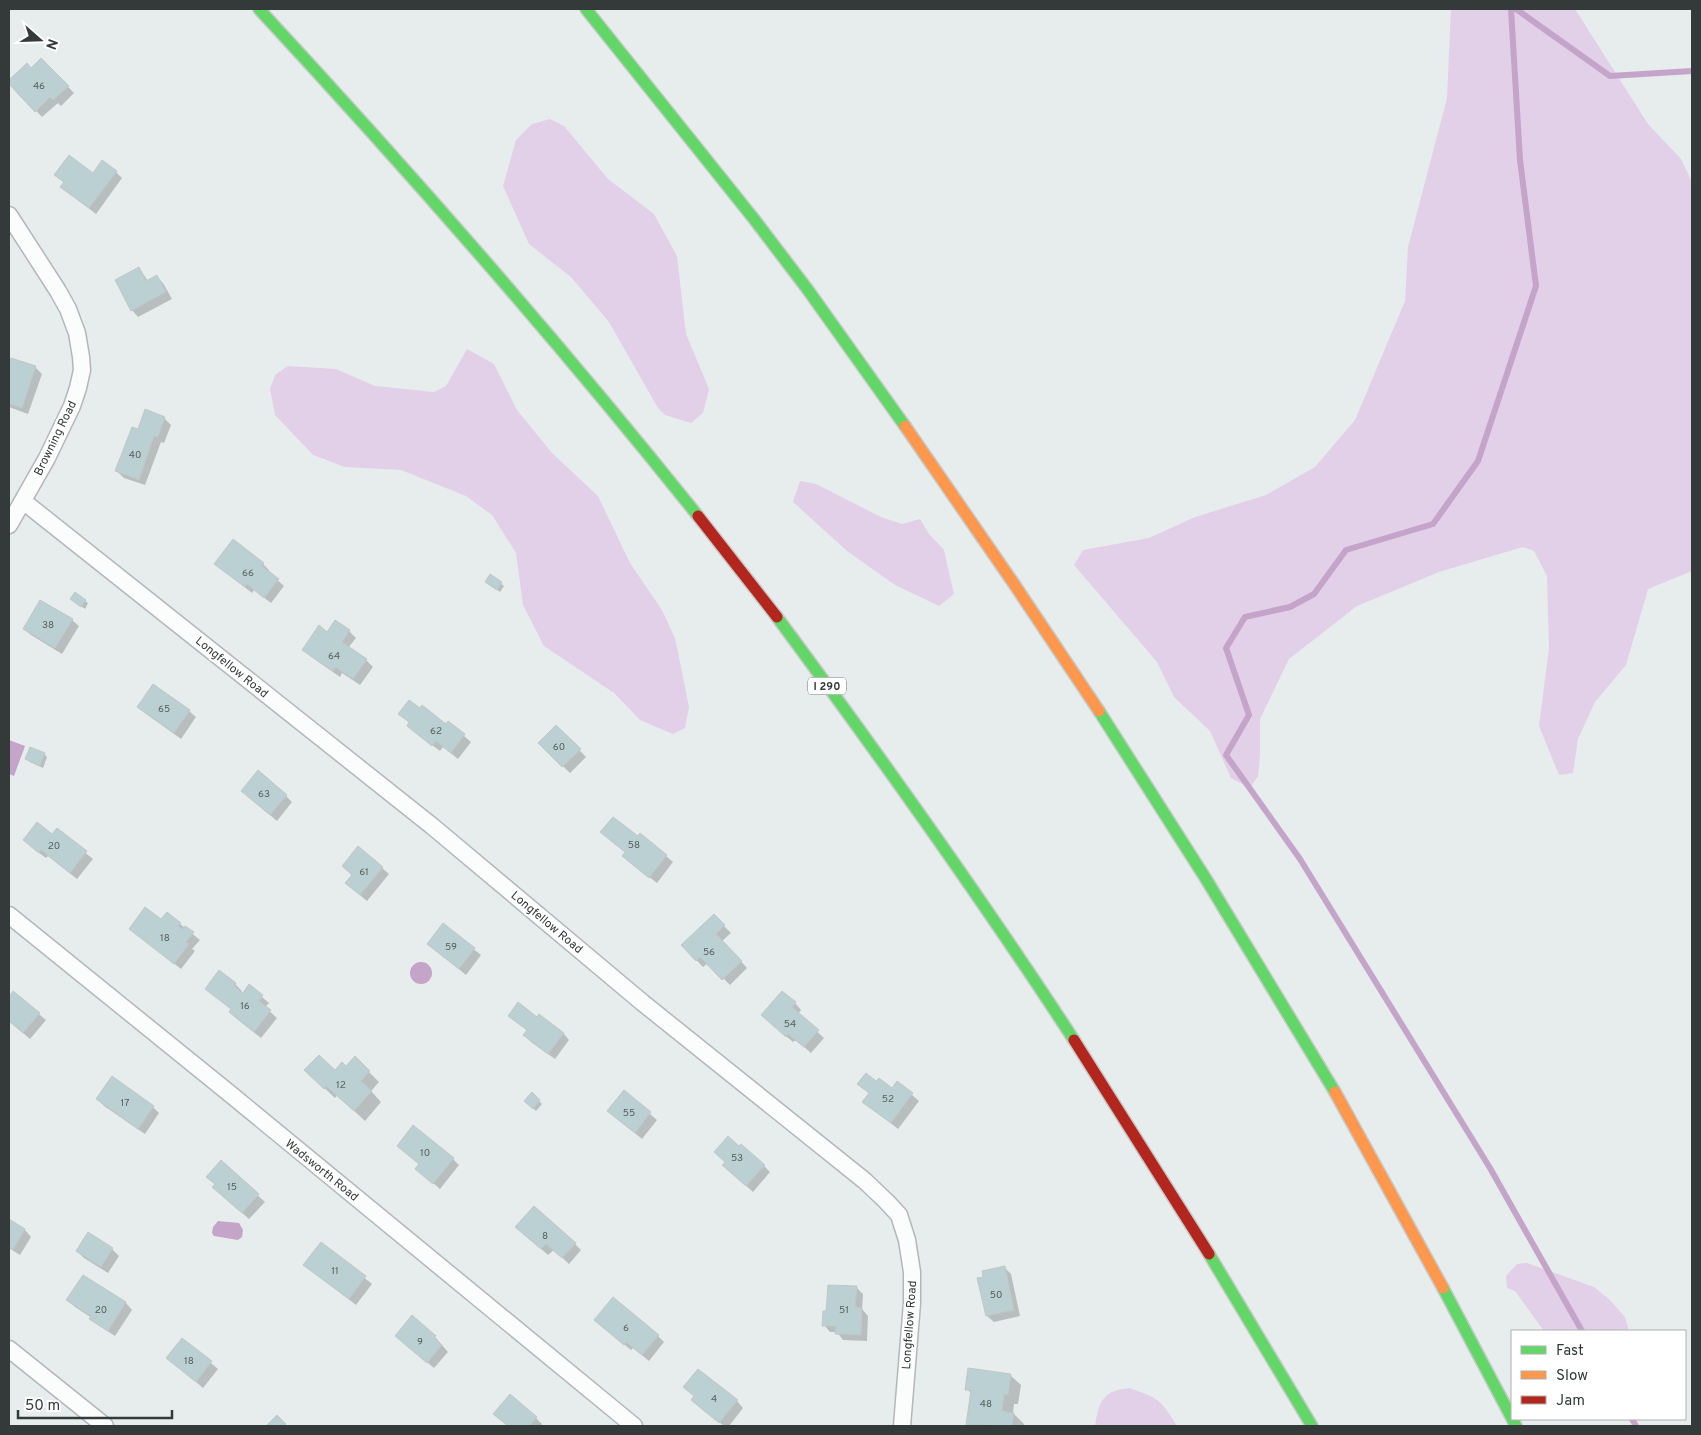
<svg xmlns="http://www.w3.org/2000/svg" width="1701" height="1435" viewBox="0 0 1701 1435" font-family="Overpass,sans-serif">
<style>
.green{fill:#e2d0e8}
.water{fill:#c4a4c9}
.shadow{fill:#0003}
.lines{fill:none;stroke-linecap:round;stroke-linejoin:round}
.stream{stroke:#c4a4c9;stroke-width:6}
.building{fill:#bad0d2;stroke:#c2c6c6}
.street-casing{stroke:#b3b7b7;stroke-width:19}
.fast-casing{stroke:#c6c9c9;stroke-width:14}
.slow-casing{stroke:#c6c9c9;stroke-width:14}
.jam-casing{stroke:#c6c9c9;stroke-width:14}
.street{stroke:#fbfcfc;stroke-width:16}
.fast{stroke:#63d668;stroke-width:11}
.slow{stroke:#ff974d;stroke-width:11}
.jam{stroke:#b3261e;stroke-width:11}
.labels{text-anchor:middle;stroke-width:4.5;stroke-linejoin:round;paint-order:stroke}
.number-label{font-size:10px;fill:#565f5f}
.shield{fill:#fff;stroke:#717474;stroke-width:1}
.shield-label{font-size:11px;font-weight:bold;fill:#343939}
.street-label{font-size:12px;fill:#343939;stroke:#fff}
</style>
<rect width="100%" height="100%" fill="#e7eded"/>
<path class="green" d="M 1451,9 L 1575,9 L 1648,124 L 1681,159 L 1692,182 L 1692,571 L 1648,589 L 1626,665 L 1595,702 L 1578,739 L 1573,773 L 1559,775 L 1539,726 L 1549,648 L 1547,576 L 1534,551 L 1523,547 L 1439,572 L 1357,606 L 1289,659 L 1260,719 L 1260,756 L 1258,776 L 1250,788 L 1231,778 L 1210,731 L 1174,697 L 1157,662 L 1074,565 L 1083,550 L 1149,538 L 1195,517 L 1266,495 L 1315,467 L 1355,420 L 1405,301 L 1408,247 L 1447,98 Z
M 550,119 L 564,126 L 608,179 L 654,214 L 677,256 L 686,334 L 709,389 L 703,413 L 691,423 L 665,415 L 658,408 L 609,322 L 571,277 L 529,244 L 503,186 L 516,140 L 532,124 Z
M 467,349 L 494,364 L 517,410 L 552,453 L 598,496 L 630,563 L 662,610 L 675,638 L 689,707 L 685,728 L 673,734 L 640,720 L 614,693 L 544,646 L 523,605 L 516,553 L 492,515 L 466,496 L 401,470 L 345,467 L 313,455 L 275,415 L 270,389 L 275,375 L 288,366 L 336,369 L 375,386 L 434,392 L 446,386 Z
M 800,481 L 816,484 L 881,517 L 902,524 L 920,519 L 929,534 L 944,550 L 954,594 L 939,606 L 895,585 L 847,551 L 793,502 Z
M 1527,1263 L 1594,1287 L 1609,1299 L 1625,1317 L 1629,1331 L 1544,1331 L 1515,1291 L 1507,1288 L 1506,1276 L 1517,1264 Z
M 1129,1388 C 1159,1398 1161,1400 1177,1426 L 1095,1426 C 1099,1402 1102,1391 1129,1388 Z"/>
<path class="water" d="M 9,740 L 25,746 L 14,776 L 9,774 Z
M410 973a11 11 0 1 1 22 0a11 11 0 1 1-22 0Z
M 218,1221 L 239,1223 L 243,1230 L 242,1237 L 238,1240 L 214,1236 L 212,1233 L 213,1227 Z"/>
<path class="shadow" d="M 41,59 L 74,93 L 61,106 L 58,103 L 42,117 L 9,82 L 27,65 L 31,69 Z
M 116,172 L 122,178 L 96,214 L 69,193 L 62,187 L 65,183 L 56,175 L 93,175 Z
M 139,268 L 148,281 L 157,277 L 163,283 L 172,299 L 138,317 L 132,310 Z
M 9,365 L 35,367 L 42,374 L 28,414 L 9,407 Z
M 164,418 L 171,425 L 164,443 L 161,442 L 145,485 L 124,478 L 117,471 L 139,431 Z
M 233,541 L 263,564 L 269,570 L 268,572 L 284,586 L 271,603 L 254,590 L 252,593 L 223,570 Z
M 491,576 L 504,586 L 500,592 L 487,582 Z
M 74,601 L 85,601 L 88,603 L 85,609 Z
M 72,620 L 79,626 L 62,654 L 31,635 L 24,629 Z
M 349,631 L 356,638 L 348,648 L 366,660 L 373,667 L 360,685 L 342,673 L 340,677 L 310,656 L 304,649 L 328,633 Z
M 153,686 L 189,711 L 196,717 L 181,739 L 145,713 L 139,707 Z
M 407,720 L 447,726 L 449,723 L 471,742 L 458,759 L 443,747 L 440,751 L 415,732 L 408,726 L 410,723 Z
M 556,726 L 586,757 L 570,773 L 539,743 Z
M 31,749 L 44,754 L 47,757 L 43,768 L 30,762 L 27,759 Z
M 286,796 L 292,802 L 277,821 L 249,797 Z
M 57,830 L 93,859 L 77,879 L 48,856 L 46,858 L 31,847 L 53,836 Z
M 602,832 L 638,838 L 666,856 L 673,862 L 657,883 L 630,862 L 626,852 Z
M 382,868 L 389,874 L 367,901 L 354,890 Z
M 714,916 L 731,933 L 722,941 L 747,968 L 730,985 L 708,963 L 703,967 L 683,946 Z
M 161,921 L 180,924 L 200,940 L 192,949 L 195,951 L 181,969 L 130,929 Z
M 443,925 L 481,955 L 466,975 L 428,944 Z
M 219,972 L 235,984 L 242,991 L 241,993 L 243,994 L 249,986 L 269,1003 L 265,1007 L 277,1018 L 261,1038 L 237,1019 L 230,1012 L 232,1010 L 206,989 Z
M 14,993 L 46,1020 L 30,1039 L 9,1021 L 9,999 Z
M 795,1003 L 801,1010 L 798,1014 L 824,1038 L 811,1053 L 796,1040 L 793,1042 L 769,1022 Z
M 509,1016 L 538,1018 L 563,1033 L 569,1040 L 555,1059 L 531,1042 L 525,1035 L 528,1031 Z
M 346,1067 L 369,1072 L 379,1082 L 371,1091 L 381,1102 L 365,1121 L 337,1095 L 335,1098 L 316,1080 Z
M 876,1082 L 893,1090 L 898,1083 L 919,1101 L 898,1129 L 864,1102 L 870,1094 L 859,1084 Z
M 624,1092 L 657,1120 L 642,1139 L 615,1117 Z
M 532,1094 L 542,1104 L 536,1111 L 529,1104 Z
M 98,1099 L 153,1107 L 159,1113 L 145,1134 L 104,1106 Z
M 398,1146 L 453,1159 L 459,1165 L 440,1189 L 417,1169 L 420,1165 Z
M 221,1162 L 265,1202 L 249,1219 L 220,1193 L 216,1185 Z
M 764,1166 L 770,1172 L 753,1192 L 730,1171 Z
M 9,1221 L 25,1230 L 31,1237 L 20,1255 L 9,1248 Z
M 523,1233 L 575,1244 L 581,1250 L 569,1264 L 554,1250 L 548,1255 Z
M 321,1243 L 372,1284 L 356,1305 L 312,1271 Z
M 112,1249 L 119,1256 L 108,1273 L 84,1258 L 77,1251 Z
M 1005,1268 L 1011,1274 L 1020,1316 L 994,1322 L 987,1316 Z
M 83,1276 L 126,1303 L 132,1310 L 115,1336 L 98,1325 L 92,1318 L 75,1307 L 68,1300 Z
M 856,1287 L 863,1294 L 862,1309 L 868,1316 L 867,1341 L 843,1340 L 837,1332 L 830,1332 L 824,1325 Z
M 412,1317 L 435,1337 L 448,1352 L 434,1368 L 403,1342 Z
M 602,1326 L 658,1336 L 664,1342 L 649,1361 L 633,1348 L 631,1350 Z
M 183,1339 L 218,1369 L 203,1388 L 168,1358 Z
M 1010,1375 L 1021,1385 L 1018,1404 L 1014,1404 L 1013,1413 L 1024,1424 L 1024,1426 L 969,1426 L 968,1425 L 972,1394 L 967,1389 Z
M 695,1396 L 737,1401 L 743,1408 L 729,1426 L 724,1426 L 692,1400 Z
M 536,1418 L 542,1424 L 541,1426 L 508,1426 L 501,1420 Z"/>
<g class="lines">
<path class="stream" d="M 1511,9 L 1520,160 L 1536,286 L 1478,461 L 1433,524 L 1346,550 L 1314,594 L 1290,607 L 1245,617 L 1226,648 L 1249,715 L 1226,755 L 1300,859 L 1490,1168 L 1582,1331
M 1516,9 L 1610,76 L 1692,71
M 1632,1419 L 1636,1426"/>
</g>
<path class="building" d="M 41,58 L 69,86 L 53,100 L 50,97 L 35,112 L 9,84 L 9,80 L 27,63 L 31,68 Z
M 69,155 L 93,173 L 102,160 L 117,171 L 89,208 L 60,187 L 64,182 L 54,175 Z
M 139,267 L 146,281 L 157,275 L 166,292 L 131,311 L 115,280 Z
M 11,358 L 36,366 L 22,408 L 9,404 L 9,364 Z
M 145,409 L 165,417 L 158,437 L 154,436 L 139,480 L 115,471 L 132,427 L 138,429 Z
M 233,539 L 264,563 L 261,565 L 279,579 L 264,598 L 247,584 L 245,587 L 214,564 Z
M 490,574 L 502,582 L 497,590 L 485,582 Z
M 75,592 L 86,600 L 81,607 L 70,599 Z
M 40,600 L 73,619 L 55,648 L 23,629 Z
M 335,620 L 350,630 L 342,642 L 367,659 L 353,679 L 335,667 L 333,671 L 302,650 L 319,625 L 327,632 Z
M 153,684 L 190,710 L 174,733 L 137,707 Z
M 409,700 L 420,708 L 422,705 L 446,724 L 448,721 L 465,734 L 451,753 L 436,741 L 432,746 L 407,726 L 409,722 L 398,714 Z
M 556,725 L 581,749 L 562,767 L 538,743 Z
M 30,747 L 45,753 L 40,766 L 25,759 Z
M 258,770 L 287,795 L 270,815 L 241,791 Z
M 613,817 L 638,836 L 640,833 L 667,855 L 649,878 L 622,856 L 625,852 L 600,832 Z
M 37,822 L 52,834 L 57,828 L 87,851 L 70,873 L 41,850 L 39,853 L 23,840 Z
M 358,846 L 383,867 L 360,895 L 345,883 L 352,875 L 342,866 Z
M 145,907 L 161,919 L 167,912 L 181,923 L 178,926 L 183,929 L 185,926 L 194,932 L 186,942 L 189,944 L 174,964 L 129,929 Z
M 714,914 L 725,925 L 716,934 L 742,961 L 722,980 L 700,957 L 696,961 L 681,945 Z
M 443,923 L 475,948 L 459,969 L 427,944 Z
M 219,970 L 236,983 L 234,986 L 243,993 L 249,984 L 263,995 L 259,1001 L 271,1010 L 254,1032 L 229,1012 L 231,1009 L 205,989 Z
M 13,991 L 40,1013 L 23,1033 L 9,1021 L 9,997 Z
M 782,991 L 796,1002 L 792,1007 L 819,1030 L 804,1047 L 788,1034 L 786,1037 L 761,1015 Z
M 518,1002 L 537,1017 L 539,1014 L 564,1033 L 548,1054 L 523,1035 L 527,1030 L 508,1016 Z
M 319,1055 L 335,1070 L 342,1062 L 346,1066 L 355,1056 L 370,1071 L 361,1081 L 372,1091 L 354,1111 L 326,1086 L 324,1089 L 304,1070 Z
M 866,1073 L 876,1081 L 879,1078 L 892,1088 L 897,1081 L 913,1093 L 891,1123 L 862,1102 L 869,1093 L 857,1084 Z
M 112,1076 L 154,1106 L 138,1129 L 96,1099 Z
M 624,1090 L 651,1112 L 635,1133 L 607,1111 Z
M 532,1092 L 540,1100 L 533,1109 L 524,1101 Z
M 413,1125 L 454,1158 L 433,1184 L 415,1169 L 419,1164 L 397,1146 Z
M 728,1136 L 739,1146 L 741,1144 L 765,1165 L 746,1186 L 722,1165 L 725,1162 L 714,1152 Z
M 221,1160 L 259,1194 L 242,1213 L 212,1187 L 215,1184 L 206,1177 Z
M 534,1206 L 576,1243 L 562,1258 L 546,1244 L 541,1249 L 515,1227 Z
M 9,1219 L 25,1229 L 13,1250 L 9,1247 Z
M 88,1232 L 113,1248 L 101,1267 L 76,1251 Z
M 321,1242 L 366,1276 L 349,1299 L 303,1265 Z
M 1005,1266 L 1014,1310 L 986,1316 L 977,1278 L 983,1277 L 982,1271 Z
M 83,1275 L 126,1302 L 108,1331 L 89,1319 L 91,1316 L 66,1300 Z
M 828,1285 L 857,1286 L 855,1307 L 862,1308 L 861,1335 L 835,1334 L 836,1326 L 822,1326 L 823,1311 L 826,1311 Z
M 613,1297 L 659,1335 L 642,1355 L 626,1342 L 624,1345 L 594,1320 Z
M 412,1315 L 436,1336 L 434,1338 L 442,1345 L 427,1363 L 395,1336 Z
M 182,1338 L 212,1361 L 196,1382 L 166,1358 Z
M 968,1368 L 1011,1374 L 1008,1395 L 1004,1394 L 1002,1411 L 1014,1413 L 1012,1426 L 966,1425 L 971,1390 L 965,1390 Z
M 698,1369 L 738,1400 L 719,1423 L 691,1400 L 694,1396 L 683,1387 Z
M 510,1394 L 537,1417 L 529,1426 L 508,1426 L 493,1414 Z
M 277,1415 L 286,1424 L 284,1426 L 266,1426 Z"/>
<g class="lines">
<g class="street-casing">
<path id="street" d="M 9,215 L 58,291 L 68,309 L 77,333 L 81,357 L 82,370 L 78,388 L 72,406 L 47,458 L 9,525
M 23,501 L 432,826 L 643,1003 L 865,1181 L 887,1202 L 899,1215 L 907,1240 L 912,1272 L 912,1303 L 902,1426
M 9,915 L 229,1093 L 634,1426
M 9,1349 L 105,1426"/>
</g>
<g class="fast-casing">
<path id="fast" d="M 259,9 C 411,173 558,341 698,516
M 586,9 L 754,219 L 808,290 L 905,426
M 777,617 C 880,756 980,896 1074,1040
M 1099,711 L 1206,879 L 1335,1092
M 1209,1254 L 1312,1426
M 1443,1288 L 1516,1426"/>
</g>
<g class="slow-casing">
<path id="slow" d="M 905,426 L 1012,581 L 1099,711
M 1335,1092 L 1443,1288"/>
</g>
<g class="jam-casing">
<path id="jam" d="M 698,516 L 777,617
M 1074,1040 L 1209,1254"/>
</g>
<use href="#street" class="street"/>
<use href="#fast" class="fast"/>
<use href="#slow" class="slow"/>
<use href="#jam" class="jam"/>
</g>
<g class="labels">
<g class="number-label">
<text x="39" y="89">46</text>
<text x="135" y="458">40</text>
<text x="248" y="576">66</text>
<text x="48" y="628">38</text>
<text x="334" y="659">64</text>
<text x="164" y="712">65</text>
<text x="436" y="734">62</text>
<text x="559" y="750">60</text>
<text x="264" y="797">63</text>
<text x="634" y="848">58</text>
<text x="54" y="849">20</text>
<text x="364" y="875">61</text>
<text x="165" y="941">18</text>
<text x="451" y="950">59</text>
<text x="709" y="955">56</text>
<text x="245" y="1009">16</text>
<text x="790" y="1027">54</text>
<text x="341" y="1088">12</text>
<text x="888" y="1102">52</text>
<text x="125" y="1106">17</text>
<text x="629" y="1116">55</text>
<text x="425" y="1156">10</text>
<text x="737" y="1161">53</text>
<text x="232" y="1190">15</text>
<text x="545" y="1239">8</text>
<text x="335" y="1274">11</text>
<text x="996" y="1298">50</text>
<text x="101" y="1313">20</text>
<text x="844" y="1313">51</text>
<text x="626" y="1331">6</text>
<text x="420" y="1345">9</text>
<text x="189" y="1364">18</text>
<text x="714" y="1402">4</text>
<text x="986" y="1407">48</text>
</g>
<rect class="shield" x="808" y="677.5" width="38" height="17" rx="4"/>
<g class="shield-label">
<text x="827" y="690">I 290</text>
</g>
<g class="street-label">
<text transform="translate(55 438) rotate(-64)" y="4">Browning Road</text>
<text transform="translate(232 667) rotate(39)" y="4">Longfellow Road</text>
<text transform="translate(547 922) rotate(40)" y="4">Longfellow Road</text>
<text transform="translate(322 1170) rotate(39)" y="4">Wadsworth Road</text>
<text transform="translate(909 1325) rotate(-86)" y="4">Longfellow Road</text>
</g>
</g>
<rect width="1701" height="1435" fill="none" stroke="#343939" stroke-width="20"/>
<rect x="1511" y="1330" width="175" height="90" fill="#ffffff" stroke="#aeb0b0"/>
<rect x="1521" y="1346" width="25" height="8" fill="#63d668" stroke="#aeb0b0"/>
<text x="1556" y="1355" font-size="15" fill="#343939">Fast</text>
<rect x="1521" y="1371" width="25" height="8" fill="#ff974d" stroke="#aeb0b0"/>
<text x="1556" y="1380" font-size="15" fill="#343939">Slow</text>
<rect x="1521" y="1396" width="25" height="8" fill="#b3261e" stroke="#aeb0b0"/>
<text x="1556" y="1405" font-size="15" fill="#343939">Jam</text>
<g transform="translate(40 40) rotate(110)" stroke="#ffffff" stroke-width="4" paint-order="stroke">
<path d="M0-4L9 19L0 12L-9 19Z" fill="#343939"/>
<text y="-8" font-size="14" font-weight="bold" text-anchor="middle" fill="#343939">N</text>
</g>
<path d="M18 1410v8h154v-8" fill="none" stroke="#343939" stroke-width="2.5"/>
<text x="25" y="1410" font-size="15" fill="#343939" stroke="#ffffff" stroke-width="4" paint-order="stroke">50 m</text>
</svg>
